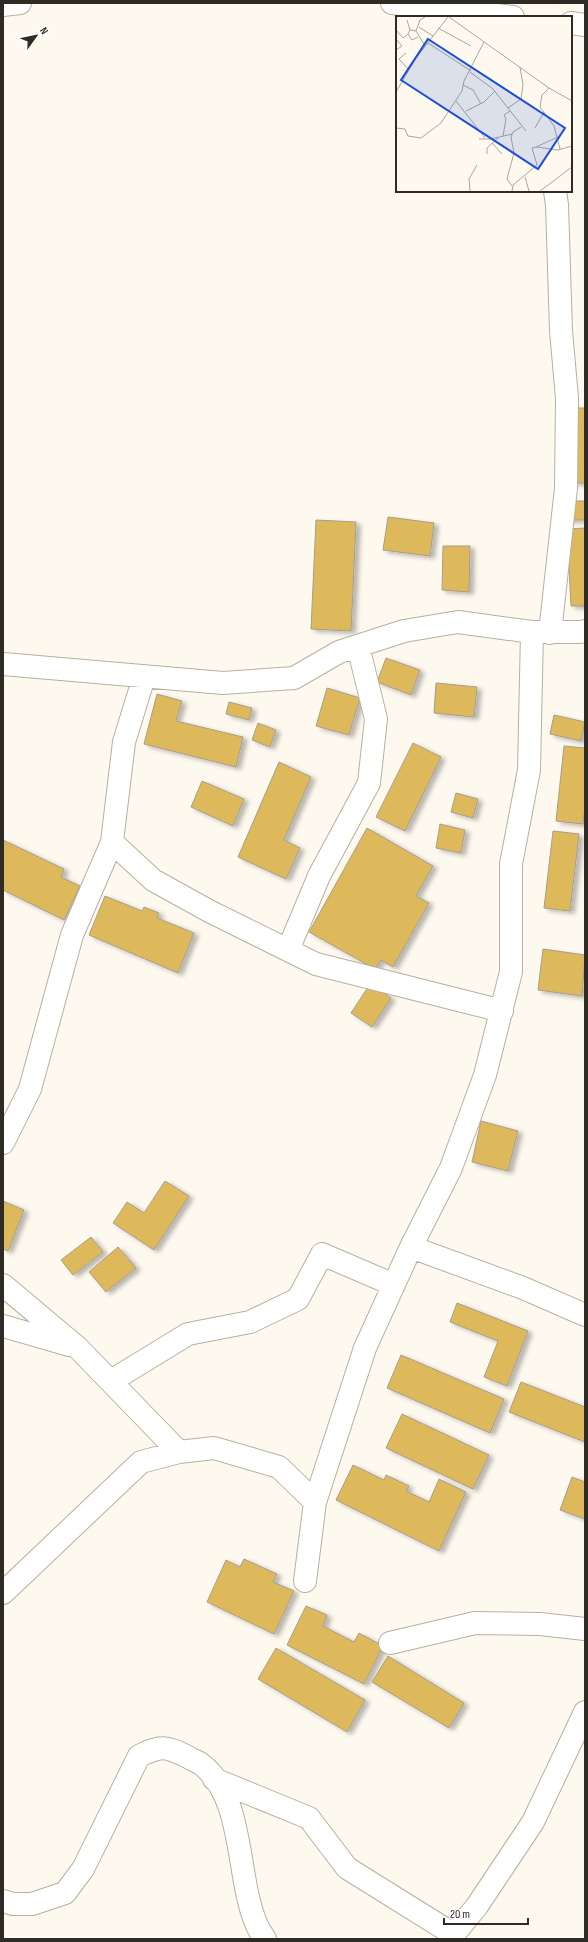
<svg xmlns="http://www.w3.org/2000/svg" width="588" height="1942" viewBox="0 0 588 1942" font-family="'Sofia Sans Condensed',sans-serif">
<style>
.building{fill:#deb95c;stroke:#a59e8e;filter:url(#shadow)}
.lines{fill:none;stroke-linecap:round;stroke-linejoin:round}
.minor-casing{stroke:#b7b0a0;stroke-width:24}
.minor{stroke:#fff;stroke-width:22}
.inset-road{fill:none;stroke:#aba79e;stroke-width:1}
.view{fill:#1d4ed8;fill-opacity:0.15;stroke:#1d4ed8;stroke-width:2}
.inset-edge{fill:none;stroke:#2e2b25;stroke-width:2}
</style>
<defs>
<filter id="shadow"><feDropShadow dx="4.5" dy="2.5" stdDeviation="2" flood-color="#0004"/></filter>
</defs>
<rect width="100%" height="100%" fill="#fef9ef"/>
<path class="building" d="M 573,408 L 585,408 L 585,483 L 573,483 Z
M 565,501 L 585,501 L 585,520 L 565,520 Z
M 388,517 L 434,523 L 430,556 L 383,550 Z
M 316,520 L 356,522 L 351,631 L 311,629 Z
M 585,528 L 585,606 L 571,606 L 567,529 Z
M 443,546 L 470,546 L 469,592 L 442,590 Z
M 386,658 L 420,670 L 411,695 L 377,682 Z
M 436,683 L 477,687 L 474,717 L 434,713 Z
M 327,688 L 360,698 L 349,735 L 316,726 Z
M 157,694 L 182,701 L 176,721 L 243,737 L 236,767 L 144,744 Z
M 229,702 L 252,708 L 249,720 L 226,714 Z
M 554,715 L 585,722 L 581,741 L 550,734 Z
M 258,723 L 276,730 L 270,747 L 252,740 Z
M 413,743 L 441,757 L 405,831 L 376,817 Z
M 564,746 L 585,748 L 585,807 L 583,824 L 556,821 Z
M 279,762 L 311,777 L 284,840 L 300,848 L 286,879 L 238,857 Z
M 202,781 L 244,799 L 233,826 L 191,807 Z
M 456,793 L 478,799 L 473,818 L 451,812 Z
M 440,824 L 465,830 L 461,853 L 436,848 Z
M 367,828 L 433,866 L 416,896 L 429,903 L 393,967 L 381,960 L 375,969 L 309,932 Z
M 553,831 L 579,834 L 570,911 L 544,908 Z
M 3,840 L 64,869 L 61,877 L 80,886 L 64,920 L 3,890 Z
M 105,896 L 142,911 L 144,907 L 159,913 L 157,918 L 194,933 L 178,973 L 89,935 Z
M 543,949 L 585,955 L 582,996 L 538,990 Z
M 370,984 L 391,998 L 372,1027 L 351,1013 Z
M 481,1121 L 518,1131 L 508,1171 L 472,1162 Z
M 165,1181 L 189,1196 L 154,1250 L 113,1223 L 127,1202 L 144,1213 Z
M 3,1201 L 24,1210 L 8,1251 L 3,1249 Z
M 91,1237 L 103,1252 L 73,1275 L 61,1260 Z
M 118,1247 L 136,1268 L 106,1292 L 89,1272 Z
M 457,1303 L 528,1331 L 507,1386 L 484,1377 L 498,1341 L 450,1322 Z
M 401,1355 L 504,1399 L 490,1433 L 387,1388 Z
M 521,1382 L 585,1407 L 585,1442 L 509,1412 Z
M 402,1414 L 489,1455 L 473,1489 L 386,1448 Z
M 353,1465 L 384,1480 L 386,1475 L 409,1486 L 406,1491 L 429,1502 L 439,1479 L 466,1492 L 439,1551 L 336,1500 Z
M 572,1477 L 585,1482 L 585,1519 L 560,1510 Z
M 244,1559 L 277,1574 L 273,1582 L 294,1591 L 274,1634 L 207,1602 L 226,1560 L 240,1567 Z
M 306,1606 L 327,1615 L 323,1626 L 354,1642 L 359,1633 L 383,1646 L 364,1684 L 287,1645 Z
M 276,1648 L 365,1700 L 347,1732 L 258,1679 Z
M 388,1656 L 464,1703 L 449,1728 L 372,1682 Z"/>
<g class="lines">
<g class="minor-casing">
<path id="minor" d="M 392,3 L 513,17
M 3,5 L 20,3
M 571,23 L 585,25
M 550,633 L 566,488 L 567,398 L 561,331 L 557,205 L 555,191
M 3,664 L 223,683 L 294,678 L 339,652 L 404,631 L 458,622 L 532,632 L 580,632 L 585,631
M 112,842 L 153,880 L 209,911 L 316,964 L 502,1011
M 288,950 L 319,876 L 369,783 L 376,719 L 358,646
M 3,1143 L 30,1089 L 72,935 L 112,842 L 124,742 L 144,677
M 411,1247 L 523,1288 L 585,1315
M 3,1285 L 78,1348 L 179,1452
M 3,1326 L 69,1345
M 111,1381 L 188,1334 L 250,1322 L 298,1299 L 322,1254 L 394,1285
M 305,1581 L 315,1502 L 365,1348 L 411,1247 L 451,1168 L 485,1075 L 511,972 L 511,864 L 529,770 L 532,632
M 3,1593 L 141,1462 L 179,1452 L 214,1448 L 279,1467 L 315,1502
M 390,1643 L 475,1623 L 540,1624 L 585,1629
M 214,1779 L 309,1818 L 347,1868 L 453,1934
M 3,1901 L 13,1904 L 32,1904 L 65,1893 L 83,1869 L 139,1756 C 162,1745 165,1746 188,1757 C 192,1760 197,1761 201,1764 C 245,1797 236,1876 256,1923 C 258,1929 262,1934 265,1939
M 450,1939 L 477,1906 L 533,1822 L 585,1712"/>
</g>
<use href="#minor" class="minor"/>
</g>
<g transform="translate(396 16)">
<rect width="176" height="176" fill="#fef9ef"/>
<path class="inset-road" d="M 53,1 L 153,72 L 176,85M 11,4 L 14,14 L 20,15 L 29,30M 23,11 L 37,20M 42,12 L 75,30M 0,14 L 7,22 L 12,18M 14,14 L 12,18 L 16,24 L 22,21M 20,15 L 24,4 L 29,1M 0,23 L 6,30 L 0,34M 32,27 L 75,55M 10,37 L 3,43 L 12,53M 74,56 L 97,73 L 130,115M 67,69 L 77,74 L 85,88M 153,72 L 146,79 L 144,91 L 158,110 L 164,133M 0,76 L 20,42 L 52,1M 60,85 L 89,122M 112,92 L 125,83 L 127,69 L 124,51M 70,95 L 88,86 L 99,75M 0,112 L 9,113 L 12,120 L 25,122 L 45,107 L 66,75 L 68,65 L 88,26M 139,112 L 148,96M 107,120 L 110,103 L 108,99 L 114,95M 83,123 L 95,123 L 116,118M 96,127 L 106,138M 140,131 L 162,121M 91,138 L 91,132 L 102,122M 129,161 L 133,175M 116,170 L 111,163 L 118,137 L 115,121 L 117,116 L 125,111M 74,175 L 73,163 L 81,149M 116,175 L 117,169 L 141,149 L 136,132 L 141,131 L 162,134 L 176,130M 144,175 L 176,151"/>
<path class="view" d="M 32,23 L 169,112 L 142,153 L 5,64 Z"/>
<rect width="176" height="176" class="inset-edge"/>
</g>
<rect width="588" height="1942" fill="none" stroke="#2e2b25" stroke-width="8"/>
<g transform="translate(36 36) rotate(57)" stroke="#ffffff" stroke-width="3" paint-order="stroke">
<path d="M0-3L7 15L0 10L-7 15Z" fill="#2e2b25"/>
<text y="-6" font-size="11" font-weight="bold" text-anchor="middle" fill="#2e2b25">N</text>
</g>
<path d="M444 1918v6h84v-6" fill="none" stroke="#2e2b25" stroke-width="2"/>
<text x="450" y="1918" font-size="12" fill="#2e2b25" stroke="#ffffff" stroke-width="3" paint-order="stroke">20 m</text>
</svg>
